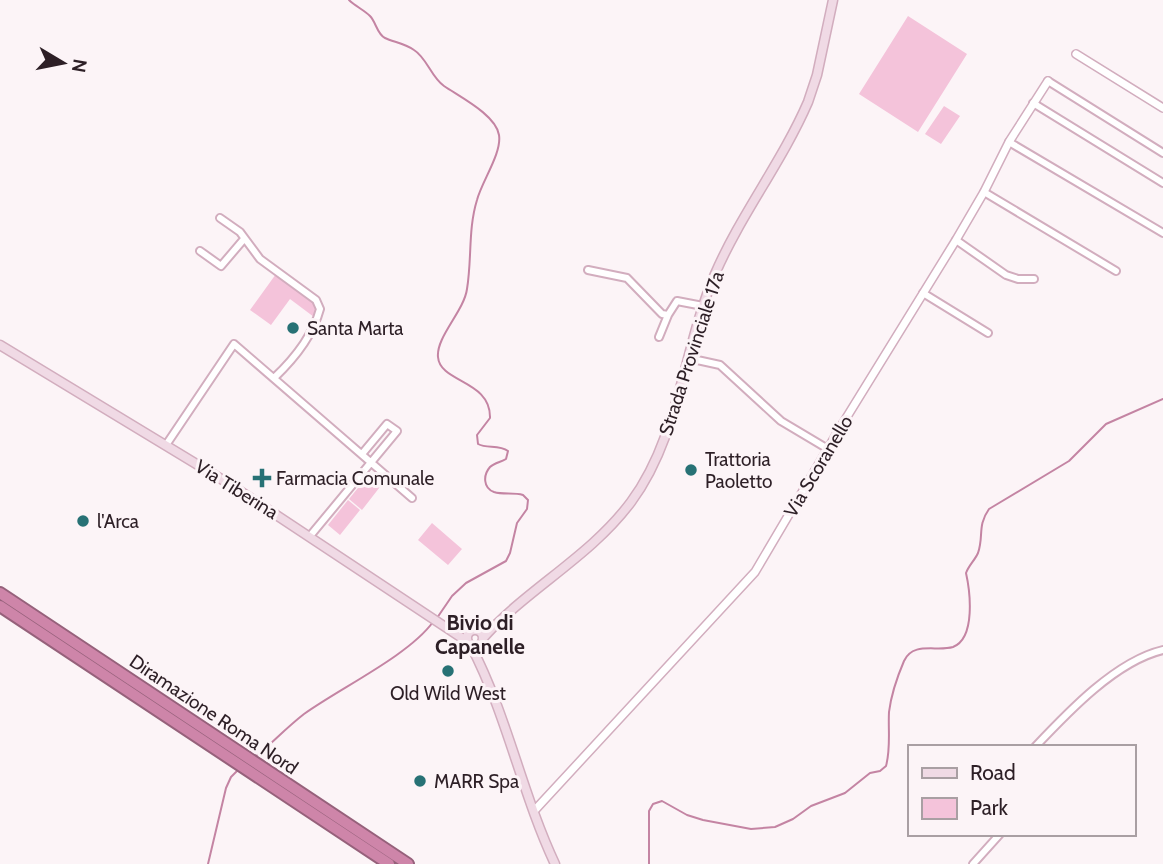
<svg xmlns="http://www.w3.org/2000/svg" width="1163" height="864" viewBox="0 0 1163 864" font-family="Cabin,sans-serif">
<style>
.green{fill:#f4c3da}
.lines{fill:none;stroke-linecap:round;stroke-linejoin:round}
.stream{stroke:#c484a3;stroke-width:2}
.minor-casing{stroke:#d2adbe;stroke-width:10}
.tertiary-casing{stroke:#d2adbe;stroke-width:10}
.secondary-casing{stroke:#d2adbe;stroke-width:11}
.motorway-casing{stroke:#96617b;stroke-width:14}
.minor{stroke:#fff;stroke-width:6}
.tertiary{stroke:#fff;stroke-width:7}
.secondary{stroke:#f0dae5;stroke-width:8}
.motorway{stroke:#ce85a9;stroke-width:10}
.poi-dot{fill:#277175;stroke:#fcf4f7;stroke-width:2.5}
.labels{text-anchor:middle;stroke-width:6;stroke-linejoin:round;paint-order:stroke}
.poi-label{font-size:19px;fill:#2d1f26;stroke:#fcf4f7;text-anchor:start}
.street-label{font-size:19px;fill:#2d1f26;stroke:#fcf4f7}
.neighbourhood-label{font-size:21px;font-weight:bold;fill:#2d1f26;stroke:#fcf4f7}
</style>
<rect width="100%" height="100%" fill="#fcf4f7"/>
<path class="green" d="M 908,16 L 967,54 L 918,132 L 859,94 Z
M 944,106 L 960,116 L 941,144 L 925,134 Z
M 276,274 L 318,307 L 314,317 L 290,299 L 271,325 L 250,310 Z
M 370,473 L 383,483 L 362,510 L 349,499 Z
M 348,500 L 360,510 L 340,535 L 328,525 Z
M 432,523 L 462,549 L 448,565 L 418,540 Z"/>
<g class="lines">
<path class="stream" d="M 349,0 C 355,6 364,10 370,16 C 376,22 377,34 385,38 C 393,42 404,43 414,50 C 427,58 431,77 444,86 C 460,97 496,115 499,135 C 502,153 482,181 477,200 C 468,229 472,259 467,289 C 464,311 436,337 438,357 C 440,383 491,380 490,418 L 477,435 L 478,444 C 487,449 499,444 508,451 L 506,459 C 501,462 494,463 490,467 C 483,475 483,488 494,492 C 503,495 514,492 523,495 L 528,500 L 527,509 L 517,523 L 510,553 L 506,561 L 466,583 L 452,596 L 437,618
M 254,758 C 271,744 286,728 304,714 C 340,688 408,656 433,622
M 208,864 L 226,788 L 231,777 L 239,769
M 649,864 L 649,811 L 653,804 L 662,801 L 687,815 L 703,820 L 751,829 L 775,827 L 793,819 L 811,806 L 845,793 L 870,773 L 880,771 L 886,766 C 891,748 888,730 889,712 C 891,696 898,675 904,661 C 913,641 937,652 953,647 C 976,638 970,591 966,573 C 969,565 975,560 978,553 C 984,536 977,526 989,509 L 1069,461 L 1106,424 L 1163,399"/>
<g class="minor-casing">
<path id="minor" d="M 1048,81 L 1163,153
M 1033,103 L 1163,183
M 1009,142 L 1163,233
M 984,192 L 1116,271
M 220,218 L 240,232 L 260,259 L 316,300 L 320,309 C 313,335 293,360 274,378
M 956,240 L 1006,275 L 1018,279 L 1034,279
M 200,251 L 221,266 L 244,239
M 588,270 L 627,278 L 662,314 L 668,315 L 677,301 L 703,306
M 923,293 L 988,333
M 659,337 L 668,315
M 688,358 L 720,365 L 781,421 L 828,449
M 166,445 L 234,344 L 412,498
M 310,536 L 397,431 L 387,424 L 362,454
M 1035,747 C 1068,712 1116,661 1163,650
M 973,864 L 1000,834"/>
</g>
<g class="tertiary-casing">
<path id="tertiary" d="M 1076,54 L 1163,108
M 534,811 L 755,572 L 840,428 L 956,240 L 984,192 L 1009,142 L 1048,81"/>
</g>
<g class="secondary-casing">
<path id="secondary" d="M 0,345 L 231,485 L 468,642
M467 638a8 8 0 1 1 16 0a8 8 0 1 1-16 0Z
M 483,638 C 528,588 590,557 631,502 C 680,436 683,348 715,274 C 741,214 782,162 808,102 L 817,75 L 833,0
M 471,646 C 507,715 522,794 555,864"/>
</g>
<g class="motorway-casing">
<path id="motorway" d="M 0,593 L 408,864
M 0,606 L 389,864"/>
</g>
<use href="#minor" class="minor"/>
<use href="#tertiary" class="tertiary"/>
<use href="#secondary" class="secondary"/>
<use href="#motorway" class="motorway"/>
</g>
<g class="poi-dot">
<circle cx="293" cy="328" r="7"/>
<circle cx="691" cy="470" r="7"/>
<path d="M258.5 467.5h7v7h7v7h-7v7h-7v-7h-7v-7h7z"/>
<circle cx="83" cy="521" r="7"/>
<circle cx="448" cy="671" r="7"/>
<circle cx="420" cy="781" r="7"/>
</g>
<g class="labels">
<g class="poi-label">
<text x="307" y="335">Santa Marta</text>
<text x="705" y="466">Trattoria<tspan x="705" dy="22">Paoletto</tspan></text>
<text x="276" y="485">Farmacia Comunale</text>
<text x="97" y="528">l'Arca</text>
<text x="448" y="700" text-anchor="middle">Old Wild West</text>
<text x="434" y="788">MARR Spa</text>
</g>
<g class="street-label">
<text transform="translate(691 353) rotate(-72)" y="7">Strada Provinciale 17a</text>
<text transform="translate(818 466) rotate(-59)" y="7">Via Scoranello</text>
<text transform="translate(237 489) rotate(32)" y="7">Via Tiberina</text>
<text transform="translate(214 714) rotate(34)" y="7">Diramazione Roma Nord</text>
</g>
<g class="neighbourhood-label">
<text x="480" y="630">Bivio di<tspan x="480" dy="24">Capanelle</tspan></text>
</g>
</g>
<rect x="908" y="745" width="228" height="91" fill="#fcf4f7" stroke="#a99fa3" stroke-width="2"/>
<rect x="922" y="768" width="35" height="10" fill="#f0dae5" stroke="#a99fa3" stroke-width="2"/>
<text x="970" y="780" font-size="21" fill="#2d1f26">Road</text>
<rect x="922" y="798" width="35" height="21" fill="#f4c3da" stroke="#a99fa3" stroke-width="2"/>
<text x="970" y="815" font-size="21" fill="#2d1f26">Park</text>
<g transform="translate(63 63) rotate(100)" stroke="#fcf4f7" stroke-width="5" paint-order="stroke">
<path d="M0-5L12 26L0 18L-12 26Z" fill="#2d1f26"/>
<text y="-10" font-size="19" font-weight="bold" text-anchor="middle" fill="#2d1f26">N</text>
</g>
</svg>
